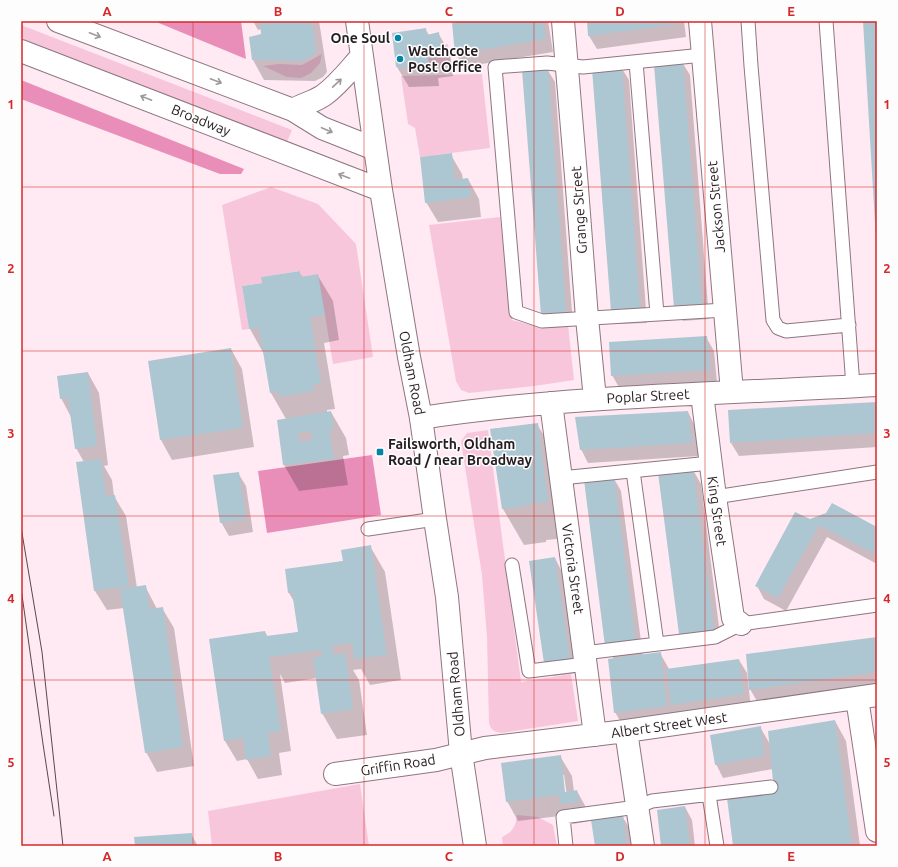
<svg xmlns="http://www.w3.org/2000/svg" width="898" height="867" viewBox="0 0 898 867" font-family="Ubuntu,sans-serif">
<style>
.green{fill:#f8c6db}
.forest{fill:#e98eb8}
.shadow{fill:#0003;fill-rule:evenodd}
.building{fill:#acc7d2;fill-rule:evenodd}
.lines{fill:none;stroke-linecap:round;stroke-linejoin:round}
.lane-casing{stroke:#8e7680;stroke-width:15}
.street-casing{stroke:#8e7680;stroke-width:24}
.highway-casing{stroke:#8e7680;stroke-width:24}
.lane{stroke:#fff;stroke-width:13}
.street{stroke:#fff;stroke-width:22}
.highway{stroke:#fff;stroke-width:22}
.tram{stroke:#55494e;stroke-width:1}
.oneway{stroke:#9d999b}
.grid{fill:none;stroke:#d62828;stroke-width:1;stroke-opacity:0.55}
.poi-dot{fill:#0284a7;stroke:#fdfdfd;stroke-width:1.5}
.labels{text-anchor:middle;stroke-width:3;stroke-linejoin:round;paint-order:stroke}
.poi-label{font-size:14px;font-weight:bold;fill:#251c20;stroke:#fdfdfd;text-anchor:start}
.street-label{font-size:14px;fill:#251c20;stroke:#fdfdfd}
.neatline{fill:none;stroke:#d62828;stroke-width:1.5}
.grid-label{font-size:13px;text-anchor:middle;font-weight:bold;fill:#d62828}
</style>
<rect width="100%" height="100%" fill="#ffe9f2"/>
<path class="green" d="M 21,25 L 292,130 L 287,142 L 21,39 Z
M 441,44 L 448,44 L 451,66 L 429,67 L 428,58 L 442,57 Z
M 322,54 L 320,63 L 311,73 L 301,78 L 287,77 L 263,66 L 279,64 L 302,65 Z
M 482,74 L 490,148 L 420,157 L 415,128 L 408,124 L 401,76 Z
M 271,187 L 318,204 L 356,244 L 373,357 L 333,364 L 325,315 L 301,277 L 300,271 L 261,277 L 262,283 L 242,286 L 249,329 L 242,330 L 222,205 Z
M 500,217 L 512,320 L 543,328 L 568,325 L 574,380 L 534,386 L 469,393 L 461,390 L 456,381 L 429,225 Z
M 488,430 L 521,682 L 571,674 L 578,721 L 502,733 C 494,732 491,730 489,723 L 487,637 L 482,575 L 461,441 L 467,433 Z
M 360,784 L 369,846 L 212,846 L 208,811 Z
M 517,815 L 538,817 L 553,825 L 557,846 L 503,846 L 502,837 C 513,832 516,826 517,815 Z"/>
<path class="forest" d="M 154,21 L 241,21 L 246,59 Z
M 21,80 L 244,169 L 241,174 L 220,174 L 21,99 Z
M 372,455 L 381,515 L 267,533 L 258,471 Z"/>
<path class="shadow" d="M 253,21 L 319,21 L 327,72 L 323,77 L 315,81 L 264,80 L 253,60 L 262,35 L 262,29 L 258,30 Z
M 471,21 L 548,21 L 553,52 L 464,67 L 456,54 L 453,24 Z
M 588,21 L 684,21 L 686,37 L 597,49 L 589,36 Z
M 425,29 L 429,35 L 438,33 L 450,53 L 453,76 L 438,78 L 439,86 L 409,87 L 397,67 Z
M 682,62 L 690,75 L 709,319 L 683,321 L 675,307 Z
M 621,67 L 629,80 L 647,323 L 619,324 L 612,311 Z
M 547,69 L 555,82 L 573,326 L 549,328 L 542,315 Z
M 451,155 L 462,174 L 463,180 L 468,179 L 479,199 L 481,217 L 438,222 L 426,202 Z
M 299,272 L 303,278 L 318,276 L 333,301 L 339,340 L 324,343 L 335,409 L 327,410 L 327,413 L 331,412 L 346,438 L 349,455 L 343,456 L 348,485 L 299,491 L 284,465 L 278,421 L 286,419 L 271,393 L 264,354 L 250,329 L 263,284 Z
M 706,337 L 714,351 L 717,383 L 620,389 L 612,375 Z
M 231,349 L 242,369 L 254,447 L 172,460 L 161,440 L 149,362 Z
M 88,373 L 99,393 L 108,465 L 104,466 L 112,480 L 114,496 L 126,516 L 137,588 L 145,586 L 157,609 L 162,608 L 174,628 L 194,766 L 157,772 L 146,752 L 124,608 L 107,610 L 95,591 L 84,462 L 76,448 L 71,417 L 61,398 Z
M 877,403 L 877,447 L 739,456 L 731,443 Z
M 688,412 L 695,426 L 699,456 L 588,463 L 581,449 Z
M 537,424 L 558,460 L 568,538 L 546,540 L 546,542 L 524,545 L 503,509 L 491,429 Z
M 693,470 L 701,484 L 721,643 L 688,647 L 680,634 Z
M 238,473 L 246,486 L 253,532 L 229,536 L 221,522 Z
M 613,477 L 621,491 L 643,656 L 660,653 L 669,669 L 739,660 L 747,673 L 751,708 L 630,738 L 615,712 L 614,659 L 606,646 Z
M 810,520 L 877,528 L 877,564 L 827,537 L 786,611 L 764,599 L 757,586 Z
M 370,546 L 385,572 L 401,680 L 370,685 L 361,669 L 353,670 L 359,680 L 367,735 L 337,739 L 322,713 L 317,678 L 285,683 L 280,674 L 291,751 L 279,753 L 282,775 L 258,779 L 247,759 L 237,761 L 225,741 L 210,640 L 265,632 L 268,637 L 299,632 L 295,603 L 289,593 L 286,570 L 344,561 Z
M 555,558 L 562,572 L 577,673 L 553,676 L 545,663 Z
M 877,638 L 877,686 L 758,703 L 750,689 Z
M 835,721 L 846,741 L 860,846 L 734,846 L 775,792 L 773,769 L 723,778 L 716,764 L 760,727 L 770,744 Z
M 560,756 L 572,776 L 574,792 L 577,791 L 588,811 L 590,821 L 573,824 L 568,815 L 518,821 L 507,801 ZM 562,775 L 564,775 L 567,796 L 565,797 Z
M 685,807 L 692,820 L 695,846 L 662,846 Z
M 622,816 L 630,829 L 632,846 L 596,846 Z
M 191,834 L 198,846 L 136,846 Z"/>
<path class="building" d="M 260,21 L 312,21 L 316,52 L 311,57 L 303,61 L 252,60 L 249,37 L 261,34 Z
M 464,21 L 543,21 L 546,39 L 455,54 L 452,23 Z
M 587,21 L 678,21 L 679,24 L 588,36 Z
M 863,21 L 877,21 L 877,240 L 876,240 Z
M 426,28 L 427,35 L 439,32 L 442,57 L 428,58 L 429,67 L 396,67 L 392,33 Z
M 683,61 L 702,306 L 674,308 L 654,65 Z
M 622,66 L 640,309 L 611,311 L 592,69 Z
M 548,68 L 566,313 L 541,315 L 522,70 Z
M 452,153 L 455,180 L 468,178 L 471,197 L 425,203 L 420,157 Z
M 300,271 L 301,277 L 318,274 L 325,315 L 310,317 L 321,383 L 313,385 L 314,391 L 279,397 L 278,391 L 270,393 L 259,328 L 249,329 L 242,286 L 262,283 L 261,277 Z
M 707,336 L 710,370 L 611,376 L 609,342 Z
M 231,348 L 243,428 L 160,440 L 148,361 Z
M 88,372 L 97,446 L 75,449 L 68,398 L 60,399 L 57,376 Z
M 877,402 L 877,433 L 730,443 L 728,410 Z
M 331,411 L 334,429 L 329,430 L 334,459 L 283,465 L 277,420 ZM 311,431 L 312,440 L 300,442 L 298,433 Z
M 688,411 L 692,443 L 580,450 L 575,417 Z
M 538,423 L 548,502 L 526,504 L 526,506 L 502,509 L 490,429 Z
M 101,459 L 106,496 L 115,495 L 129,586 L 94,591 L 76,462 Z
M 693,469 L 714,630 L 679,634 L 658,473 Z
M 239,472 L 246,519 L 220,523 L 213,475 Z
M 614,476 L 636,642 L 605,646 L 584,480 Z
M 832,503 L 877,527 L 877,555 L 819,525 L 778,598 L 755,586 L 795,512 L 810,519 L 826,513 Z
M 371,545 L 387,655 L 354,659 L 352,643 L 332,645 L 334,655 L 345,653 L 353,709 L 321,714 L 313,658 L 322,656 L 321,650 L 269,657 L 281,731 L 268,733 L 271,756 L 246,760 L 243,738 L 224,741 L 209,639 L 265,631 L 266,636 L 298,632 L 292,592 L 288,593 L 285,569 L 343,561 L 341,550 Z
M 555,557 L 570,660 L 544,663 L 529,561 Z
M 146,585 L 150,609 L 163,607 L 183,747 L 145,753 L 120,589 Z
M 877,637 L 877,672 L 749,690 L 746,654 Z
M 661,652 L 667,706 L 614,713 L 608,659 Z
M 739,659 L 744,694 L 671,705 L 666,669 Z
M 835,720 L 852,846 L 733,846 L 727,798 L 774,791 L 768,731 Z
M 761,726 L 764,756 L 715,765 L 710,735 Z
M 561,755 L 565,792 L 577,790 L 579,802 L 560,804 L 559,795 L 506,802 L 501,763 Z
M 685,806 L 690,846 L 661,846 L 657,810 Z
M 623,815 L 627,846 L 595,846 L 591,820 Z
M 192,833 L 193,846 L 135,846 L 134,837 Z"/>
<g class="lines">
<g class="lane-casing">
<path id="lane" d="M 748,21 L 751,66 L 773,320 L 778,328 L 786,331 L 849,325
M 826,21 L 853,386
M 703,55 L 583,67 L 547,63 L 495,67 L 516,312 L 542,321 L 725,310
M 636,62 L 657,314
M 633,471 L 657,644
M 561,478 L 710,463
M 715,497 L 877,472
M 368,529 L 435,519
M 512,565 L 529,671 L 586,664
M 584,653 L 715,637 L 741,624 L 877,605
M 709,795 L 717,846
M 566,846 L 563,817 L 637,807 L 652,801 L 771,787"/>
</g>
<g class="street-casing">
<path id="street" d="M 563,21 L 577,188 L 587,318 L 595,399
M 700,21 L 732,392
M 702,394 L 715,497 L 733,618 L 741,624
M 551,403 L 595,735
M 421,418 C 572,395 725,394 877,385
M 857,698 L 877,831
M 626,731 L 643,846
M 335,774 L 436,760 L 485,748 L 626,731 L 877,695"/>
</g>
<g class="highway-casing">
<path id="highway" d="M 58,21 L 293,110 L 322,128 L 375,149
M 357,21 L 381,190 L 409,357 L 421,418 L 435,519 L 447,597 L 461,753 L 475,846
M 21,51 L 381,190
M 293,110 C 303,104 314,102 324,95 C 339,84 350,69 362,56"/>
</g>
<use href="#lane" class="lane"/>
<use href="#street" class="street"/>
<use href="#highway" class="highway"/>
<path class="tram" d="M 21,527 L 42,652 L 63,846
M 21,588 L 43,744 L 54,816"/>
</g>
<defs><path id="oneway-shaft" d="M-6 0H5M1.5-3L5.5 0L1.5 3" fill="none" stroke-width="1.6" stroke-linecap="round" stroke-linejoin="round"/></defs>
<g class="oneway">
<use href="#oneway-shaft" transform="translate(95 35) rotate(21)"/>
<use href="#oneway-shaft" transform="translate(216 81) rotate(21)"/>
<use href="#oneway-shaft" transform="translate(337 83) rotate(-43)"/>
<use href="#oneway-shaft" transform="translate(146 98) rotate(-158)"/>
<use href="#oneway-shaft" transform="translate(327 130) rotate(23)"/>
<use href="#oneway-shaft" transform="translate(344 176) rotate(-159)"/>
</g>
<path class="grid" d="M 193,21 L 193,846M 364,21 L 364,846M 534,21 L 534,846M 705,21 L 705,846M 21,187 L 877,187M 21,351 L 877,351M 21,516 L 877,516M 21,680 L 877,680"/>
<g class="poi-dot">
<circle cx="398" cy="38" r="4"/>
<circle cx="400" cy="59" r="4"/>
<rect x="376" y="448" width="8" height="8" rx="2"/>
</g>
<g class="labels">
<g class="poi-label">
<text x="390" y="43" text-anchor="end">One Soul</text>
<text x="408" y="56">Watchcote<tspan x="408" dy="16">Post Office</tspan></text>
<text x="388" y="449">Failsworth, Oldham<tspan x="388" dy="16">Road / near Broadway</tspan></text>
</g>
<g class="street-label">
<text transform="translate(201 120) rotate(22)" y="5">Broadway</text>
<text transform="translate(716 207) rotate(-95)" y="5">Jackson Street</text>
<text transform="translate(579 210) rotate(-94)" y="5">Grange Street</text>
<text transform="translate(412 373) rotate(79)" y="5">Oldham Road</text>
<text transform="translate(648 396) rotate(-3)" y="5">Poplar Street</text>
<text transform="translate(717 511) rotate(82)" y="5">King Street</text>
<text transform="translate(573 569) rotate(82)" y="5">Victoria Street</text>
<text transform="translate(456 694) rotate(-95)" y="5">Oldham Road</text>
<text transform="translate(669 725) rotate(-8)" y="5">Albert Street West</text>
<text transform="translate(398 765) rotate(-9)" y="5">Griffin Road</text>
</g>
</g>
<rect width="898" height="867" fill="none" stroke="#fdfdfd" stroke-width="44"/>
<rect x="22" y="22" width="854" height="823" class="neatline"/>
<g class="grid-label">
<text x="107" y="16">A</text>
<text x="278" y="16">B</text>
<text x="449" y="16">C</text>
<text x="620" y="16">D</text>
<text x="791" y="16">E</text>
<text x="11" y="109">1</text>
<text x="887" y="109">1</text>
<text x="11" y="273">2</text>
<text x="887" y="273">2</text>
<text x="11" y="438">3</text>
<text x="887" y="438">3</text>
<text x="11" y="603">4</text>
<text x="887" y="603">4</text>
<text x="11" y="767">5</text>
<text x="887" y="767">5</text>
<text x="107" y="861">A</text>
<text x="278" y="861">B</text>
<text x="449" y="861">C</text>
<text x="620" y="861">D</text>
<text x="791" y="861">E</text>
</g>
</svg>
